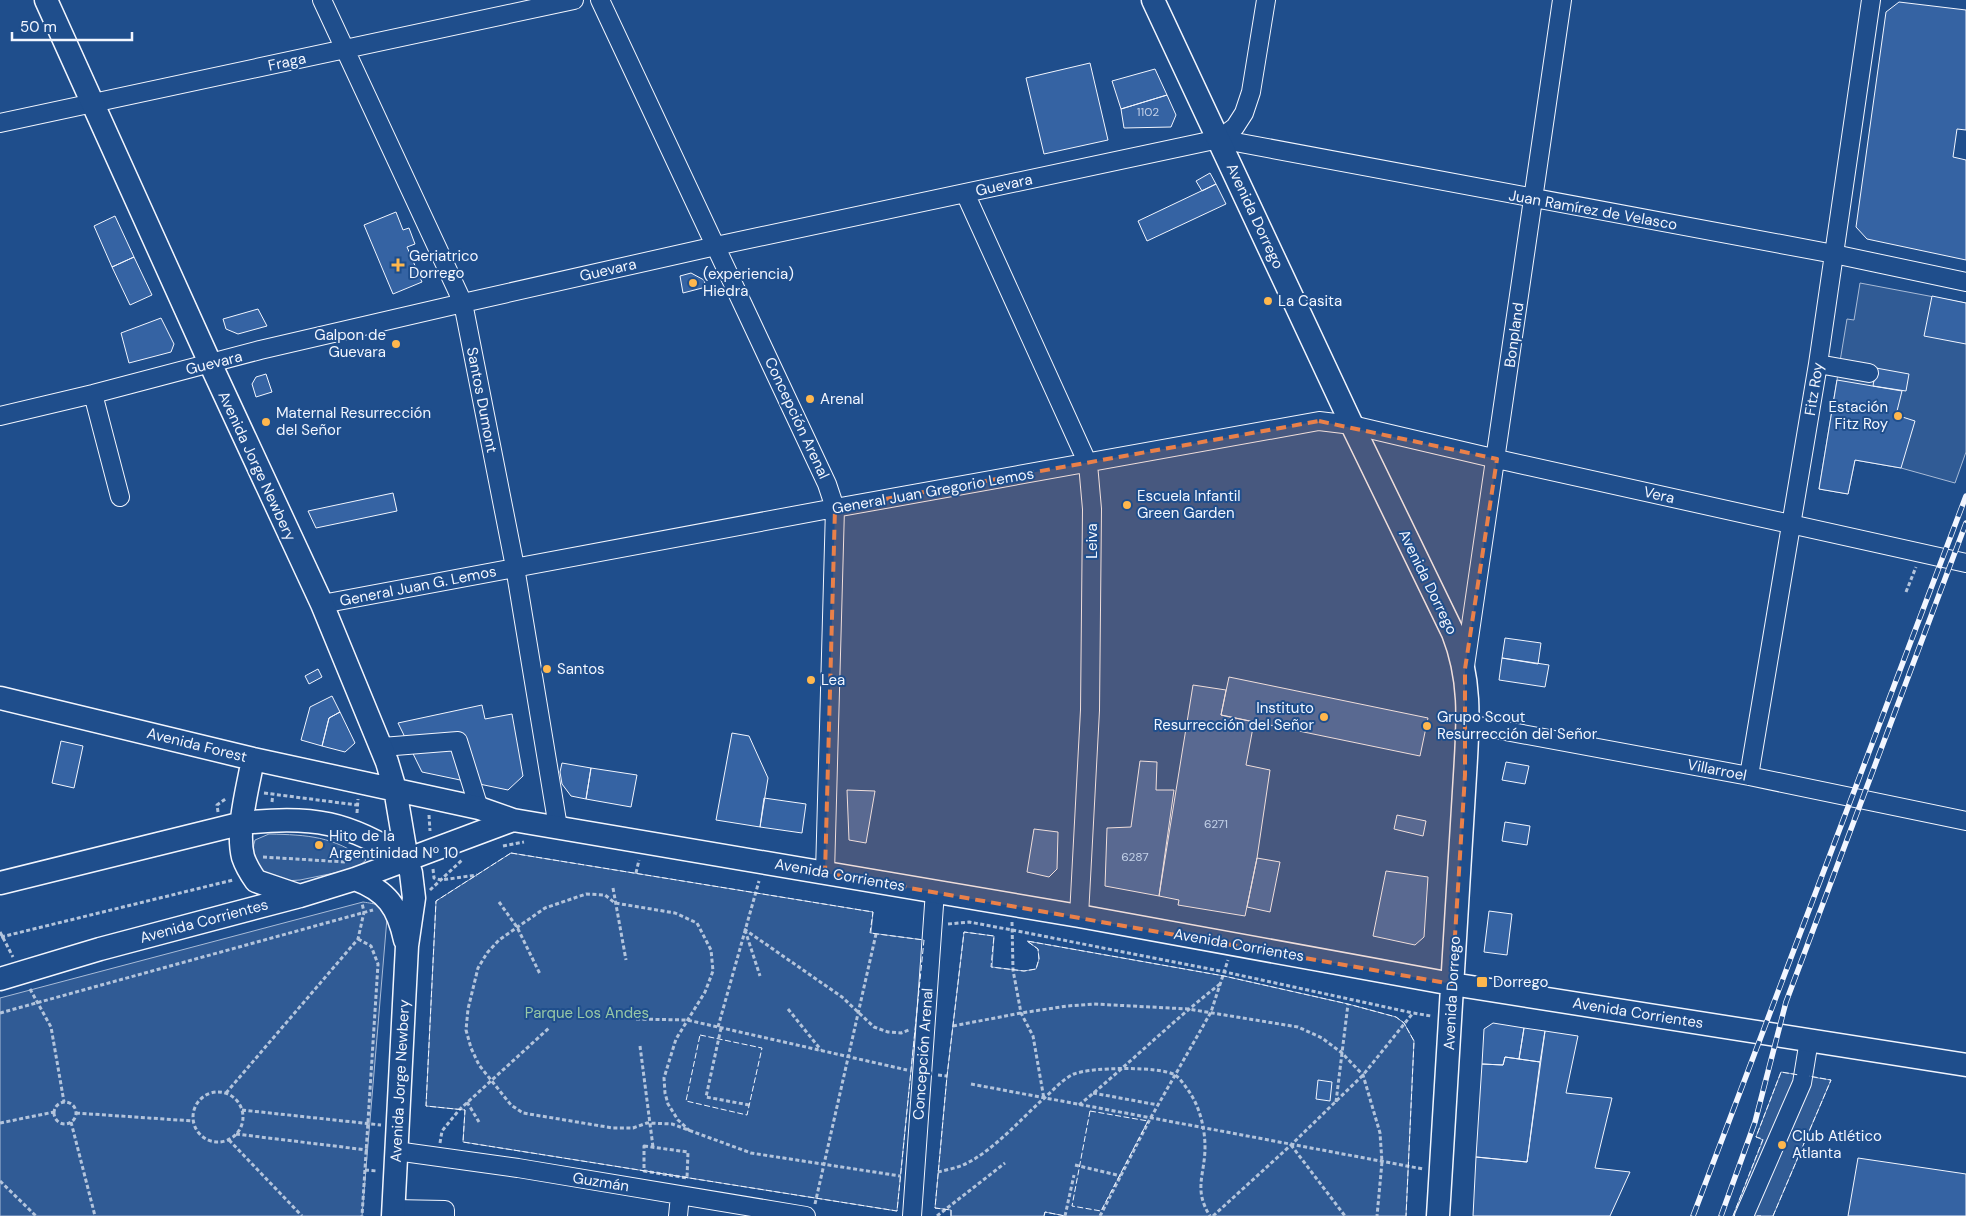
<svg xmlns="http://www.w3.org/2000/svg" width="1966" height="1216" viewBox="0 0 1966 1216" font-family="'DM Sans',sans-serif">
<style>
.green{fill:#305b95;stroke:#a8bbd7}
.building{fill:#3563a3;stroke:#f2f6ff}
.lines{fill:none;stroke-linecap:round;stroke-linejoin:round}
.minor-casing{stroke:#f2f6ff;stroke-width:20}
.major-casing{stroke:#f2f6ff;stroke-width:25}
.path{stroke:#b3c4dc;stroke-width:3;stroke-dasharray:4 2.5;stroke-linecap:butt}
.minor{stroke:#1f4e8c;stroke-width:18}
.major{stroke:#1f4e8c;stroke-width:22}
.rail-casing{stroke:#f2f6ff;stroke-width:5.5}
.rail{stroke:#1f4e8c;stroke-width:4;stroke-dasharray:11;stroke-linecap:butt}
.fence{stroke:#f2f6ff;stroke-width:1;stroke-dasharray:6 2.5;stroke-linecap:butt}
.marked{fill:#ea8049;fill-opacity:0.2;stroke:#ea8049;stroke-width:4;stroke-dasharray:10 6;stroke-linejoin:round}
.poi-dot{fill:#ffb74d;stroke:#1f4e8c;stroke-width:2}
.labels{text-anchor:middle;stroke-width:4;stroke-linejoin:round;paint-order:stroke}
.number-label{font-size:12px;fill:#c3d1e8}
.street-label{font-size:15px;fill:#f2f6ff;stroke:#1f4e8c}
.poi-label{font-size:15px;fill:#f2f6ff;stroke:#1f4e8c;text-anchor:start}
.park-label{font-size:15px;fill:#97c8a6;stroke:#1f4e8c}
</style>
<rect width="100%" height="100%" fill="#1f4e8c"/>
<path class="green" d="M 1860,283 L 1966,303 L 1966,452 L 1955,483 L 1901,468 L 1855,460 L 1848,494 L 1819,489 L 1847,319 L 1854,320 Z
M 269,834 C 308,835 333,836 366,860 L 358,867 L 344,871 L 300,880 L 285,881 L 262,873 C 254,862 251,853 255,840 Z
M 511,853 L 873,912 L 871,933 L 924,940 L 897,1211 L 463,1142 L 465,1110 L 426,1106 L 436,901 Z
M 363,902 C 376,904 382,904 387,918 L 362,1216 L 0,1216 L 0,998 Z
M 964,932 L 994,936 L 992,967 L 1024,971 L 1036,969 L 1039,959 L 1038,949 L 1027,941 L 1224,976 L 1348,1004 L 1396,1017 L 1404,1023 L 1414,1041 L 1406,1216 L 1065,1216 L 1045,1212 L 1044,1216 L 951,1216 L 951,1210 L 935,1208 L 947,1076 Z
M 1781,1072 L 1831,1080 L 1773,1216 L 1733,1216 L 1763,1140 L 1756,1137 Z"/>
<path class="building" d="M 1899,2 L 1966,10 L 1966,130 L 1957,129 L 1953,157 L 1966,160 L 1966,260 L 1867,239 L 1856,227 L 1886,12 Z
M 1090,63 L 1108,140 L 1044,154 L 1026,78 Z
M 1155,69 L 1167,95 L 1121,109 L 1112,81 Z
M 1167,95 L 1176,115 L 1171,127 L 1124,128 L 1121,109 Z
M 1210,173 L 1216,184 L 1202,191 L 1196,181 Z
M 1216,184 L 1226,204 L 1147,241 L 1138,221 Z
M 396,212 L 403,230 L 409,228 L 415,244 L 407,247 L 422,282 L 393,294 L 364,225 Z
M 115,216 L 134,257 L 112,267 L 94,226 Z
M 134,257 L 152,295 L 130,305 L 112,267 Z
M 691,273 L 704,280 L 706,287 L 683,293 L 680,276 Z
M 1932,296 L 1966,303 L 1966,344 L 1924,336 Z
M 258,309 L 267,326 L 238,334 L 226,329 L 223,319 Z
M 161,318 L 174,344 L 171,352 L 129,363 L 121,333 Z
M 1876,368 L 1909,374 L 1906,391 L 1873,386 Z
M 266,374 L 272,392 L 256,397 L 252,384 L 256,377 Z
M 1837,380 L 1902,391 L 1896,415 L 1915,421 L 1901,468 L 1855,460 L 1848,494 L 1819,489 Z
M 393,493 L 397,511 L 316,528 L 308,511 Z
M 1505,638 L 1541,643 L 1538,664 L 1502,658 Z
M 1502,658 L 1549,665 L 1545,687 L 1499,680 Z
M 318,669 L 322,677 L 309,684 L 305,676 Z
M 1229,677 L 1428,718 L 1420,756 L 1221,715 Z
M 1193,685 L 1226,690 L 1221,715 L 1254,722 L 1246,765 L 1270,770 L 1257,858 L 1245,916 L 1178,905 L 1179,900 L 1159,896 Z
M 332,696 L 340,712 L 329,718 L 322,746 L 301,740 L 310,707 Z
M 482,705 L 485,719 L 512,714 L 523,776 L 508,790 L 422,772 L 398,723 Z
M 340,712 L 355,743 L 345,752 L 322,746 L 329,718 Z
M 732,733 L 749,736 L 768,778 L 760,827 L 716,820 Z
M 61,741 L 83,746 L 74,788 L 52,783 Z
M 1140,761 L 1157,762 L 1156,790 L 1174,790 L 1159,896 L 1105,886 L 1107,828 L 1131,827 Z
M 1506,762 L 1529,766 L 1525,784 L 1502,780 Z
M 562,763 L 591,768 L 586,799 L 571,796 L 562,784 L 560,772 Z
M 591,768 L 637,775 L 631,807 L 586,799 Z
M 847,790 L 875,791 L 866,843 L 849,840 Z
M 764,798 L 806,804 L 802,833 L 760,827 Z
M 1397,815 L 1426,821 L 1423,836 L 1394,829 Z
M 1505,822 L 1530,826 L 1527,845 L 1502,841 Z
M 1034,829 L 1058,832 L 1057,869 L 1049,877 L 1027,872 Z
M 1257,858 L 1280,862 L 1270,912 L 1247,907 Z
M 1386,871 L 1428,877 L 1424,937 L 1415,945 L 1373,936 Z
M 1489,911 L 1512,914 L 1507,955 L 1484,952 Z
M 1493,1023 L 1524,1028 L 1519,1059 L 1505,1057 L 1503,1065 L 1482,1064 L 1484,1029 Z
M 1524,1028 L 1545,1031 L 1540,1062 L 1519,1059 Z
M 1545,1031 L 1578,1036 L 1566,1093 L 1612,1098 L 1595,1168 L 1630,1172 L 1610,1216 L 1473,1216 L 1476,1157 L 1527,1162 Z
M 1505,1057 L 1540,1062 L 1527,1162 L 1476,1157 L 1482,1064 L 1503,1065 Z
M 1318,1080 L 1332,1082 L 1330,1101 L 1316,1099 Z
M 1858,1158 L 1966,1174 L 1966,1216 L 1848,1216 Z"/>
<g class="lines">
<g class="minor-casing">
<path id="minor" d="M 322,0 L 463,303 L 515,567 L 558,827
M 600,0 L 827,484 L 835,508 L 825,873
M 0,123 L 574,0
M 1219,139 L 1235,127 L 1244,113 L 1251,92 L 1266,0
M 965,193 L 1088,464 L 1092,509 L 1090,710 L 1079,916
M 1818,364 L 1869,373
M 93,394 L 120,497
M 0,416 L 93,394 L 260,350 L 463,303 L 716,246 L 1219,139 L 1834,254 L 1966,282
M 322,604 L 835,508 L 1319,421 L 1352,425 L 1497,459 L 1966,563
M 1465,666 L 1562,0
M 1468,724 L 1749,776 L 1966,821
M 382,747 L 458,741 L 479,808
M 1749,776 L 1818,364 L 1871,0
M 396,1151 L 518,1168 L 806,1216
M 393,1209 L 445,1210 L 445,1216
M 678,1216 L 680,1195
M 912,1216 L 935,891
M 1744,1216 L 1802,1083 L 1809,1040"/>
</g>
<g class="major-casing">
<path id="major" d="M 46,0 L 210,363 L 322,604 L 387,762 L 395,789 L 407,860 L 411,873 L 414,898 L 407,946 L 393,1216
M 1153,0 L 1352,425 L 1453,633 C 1472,681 1468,725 1465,775 L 1438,1216
M 0,698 L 253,759 L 479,808 L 513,820 L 1079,916 L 1452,984 L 1966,1065
M 253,759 C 248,787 236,829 243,857 C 246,866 251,874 256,881 L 300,896
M 355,879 C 387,891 398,907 405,940
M 0,883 L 243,823 C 312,815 349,822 407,860
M 0,979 L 100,949 L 300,896 L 355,879 L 513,820"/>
</g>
<path class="path" d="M 1906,592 L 1916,567
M 264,793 L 357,805
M 272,802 L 273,793
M 218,812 L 217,805 L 227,798
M 357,813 L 358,799
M 429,815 L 430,831
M 503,846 L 524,842
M 263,857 L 345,862
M 433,869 L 434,878 L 441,880 L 477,875
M 636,873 L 639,860
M 613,888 L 626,960
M 430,890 L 462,860
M 499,902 L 517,927 L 540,974
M 1012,922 L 1013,970 L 1021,1013 L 1033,1036 L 1044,1099
M 948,924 L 969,922 L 1012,930 L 1225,972 L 1413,1013
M 744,929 L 842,997 L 874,1027 L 888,1032 L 901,1033 L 909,1030
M 745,930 L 760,976
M 0,932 L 13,957
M 1,937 L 233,880
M 358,939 L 371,946 L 378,964 L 362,1216
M 30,989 L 51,1027 L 64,1102
M 788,1009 L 821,1050
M 0,1013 L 373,910
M 636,1019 L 687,1020 L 907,1070
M 953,1026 L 1021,1013 L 1067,1006 L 1094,1004 L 1188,1009 L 1298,1027 L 1322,1038 L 1342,1053 L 1363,1075 L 1380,1133 L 1382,1162 L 1377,1216
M 718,1027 L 759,881
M 721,1028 L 706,1097 L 749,1105
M 640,1046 L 653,1147
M 938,1075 L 947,1076
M 971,1084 L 1423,1169
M193 1117a25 25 0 1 1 50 0a25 25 0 1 1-50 0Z
M 226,1093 L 358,939 L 364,912 L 362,903
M 1093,1093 L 1158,1105
M 467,1102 L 479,1122
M 1336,1102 L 1348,1004
M54 1113a11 11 0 1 1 22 0a11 11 0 1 1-22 0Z
M 1079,1105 C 1127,1066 1171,1022 1220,984
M 242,1110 L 381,1125
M 76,1113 L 193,1121
M 71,1122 L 95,1216
M 0,1123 L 54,1112
M 690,1131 L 678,1120 L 668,1104 L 665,1093 L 664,1078 L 676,1039 L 705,992 L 713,971 L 711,950 L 697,923 L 675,913 L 615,903 L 605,895 L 586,894 L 545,908 L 499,940 L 487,953 L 478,968 L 468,1009 L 466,1030 L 471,1048 L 479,1065 L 511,1105 L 523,1113 L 613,1128 L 633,1128 L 647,1123 L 672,1124 L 751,1153 L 900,1176
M 236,1134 L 367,1150
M 229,1140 L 302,1216
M 440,1143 L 442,1131 L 459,1110 L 549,1028
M 1291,1145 L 1345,1216
M 644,1146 L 688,1152 L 687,1178 L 644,1171 Z
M 1075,1165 L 1121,1176
M 365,1170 L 377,1171
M 938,1172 C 946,1170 956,1168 963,1165 C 992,1152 1019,1121 1042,1100 C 1052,1092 1062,1079 1074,1074 C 1091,1067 1160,1066 1175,1075 C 1180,1078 1185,1086 1188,1090 C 1199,1105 1205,1127 1205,1147 C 1205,1175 1193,1189 1210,1216
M 0,1181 L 36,1216
M 815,1204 L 876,934
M 937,1216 L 1005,1163
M 1065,1216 L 1074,1175
M 1100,1216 L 1150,1119 L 1211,1012 L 1228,960
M 1213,1216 L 1291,1145 L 1363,1075 L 1413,1013 L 1431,1016"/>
<use href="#minor" class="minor"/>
<use href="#major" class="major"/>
<g class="rail-casing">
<path id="rail" d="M 1693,1216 L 1966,496
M 1721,1216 L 1755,1122 L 1786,1002 L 1966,523"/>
</g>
<use href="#rail" class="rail"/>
<path class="fence" d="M 511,853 L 873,912 L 870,933 L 924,940 L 897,1211 L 463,1142 L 465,1110 L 426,1106 L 436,901 Z
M 700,1035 L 762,1048 L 747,1115 L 686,1101 Z
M 1090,1111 L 1148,1121 L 1101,1211 L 1072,1206 Z
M 951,1216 L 951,1210 L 935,1208 L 947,1076 L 964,932 L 994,936 L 991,967 L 1024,971 L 1036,969 L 1039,959 L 1038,949 L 1027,941 L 1224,976 L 1348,1004 L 1396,1017 L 1404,1023 L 1414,1041 L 1406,1216
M 1044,1216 L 1045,1212 L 1065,1216
M 1733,1216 L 1763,1139 L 1756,1137 L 1781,1072 L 1799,1075
M 1757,1216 L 1761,1216
M 1773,1216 L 1831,1080 L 1809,1076"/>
</g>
<path class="marked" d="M 1319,421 L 1497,459 L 1465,669 L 1465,775 L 1452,984 L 825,873 L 835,508 Z"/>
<g class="poi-dot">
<path d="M395.5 257.5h5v5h5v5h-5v5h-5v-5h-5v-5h5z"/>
<circle cx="693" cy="283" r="5"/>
<circle cx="1268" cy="301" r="5"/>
<circle cx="396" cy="344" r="5"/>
<circle cx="810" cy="399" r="5"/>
<circle cx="1898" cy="416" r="5"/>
<circle cx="266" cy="422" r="5"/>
<circle cx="1127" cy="505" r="5"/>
<circle cx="547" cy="669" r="5"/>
<circle cx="811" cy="680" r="5"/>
<circle cx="1324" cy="717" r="5"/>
<circle cx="1427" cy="726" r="5"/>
<circle cx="319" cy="845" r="5"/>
<rect x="1476" y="976" width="12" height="12" rx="2.5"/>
<circle cx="1782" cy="1145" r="5"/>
</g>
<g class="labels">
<g class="number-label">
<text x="1148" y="116">1102</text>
<text x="1216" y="828">6271</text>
<text x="1135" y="861">6287</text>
</g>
<g class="street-label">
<text transform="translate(287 62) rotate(-12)" y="5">Fraga</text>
<text transform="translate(1004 185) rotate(-12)" y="5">Guevara</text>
<text transform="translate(1593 210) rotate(10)" y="5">Juan Ramírez de Velasco</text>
<text transform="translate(1255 216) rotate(65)" y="5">Avenida Dorrego</text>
<text transform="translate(608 270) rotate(-13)" y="5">Guevara</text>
<text transform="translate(1514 335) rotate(-82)" y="5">Bonpland</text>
<text transform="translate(214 363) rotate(-14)" y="5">Guevara</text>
<text transform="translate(1814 389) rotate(-81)" y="5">Fitz Roy</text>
<text transform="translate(482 400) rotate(79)" y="5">Santos Dumont</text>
<text transform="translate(797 418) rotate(65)" y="5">Concepción Arenal</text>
<text transform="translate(257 466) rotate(65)" y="5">Avenida Jorge Newbery</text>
<text transform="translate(933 491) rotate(-10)" y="5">General Juan Gregorio Lemos</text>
<text transform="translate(1659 495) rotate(13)" y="5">Vera</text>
<text transform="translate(1092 541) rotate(-90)" y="5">Leiva</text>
<text transform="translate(1428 582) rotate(64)" y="5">Avenida Dorrego</text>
<text transform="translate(418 586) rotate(-11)" y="5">General Juan G. Lemos</text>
<text transform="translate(197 745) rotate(14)" y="5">Avenida Forest</text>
<text transform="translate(1717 770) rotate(11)" y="5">Villarroel</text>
<text transform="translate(840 875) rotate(10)" y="5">Avenida Corrientes</text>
<text transform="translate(204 921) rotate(-15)" y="5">Avenida Corrientes</text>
<text transform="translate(1239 945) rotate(10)" y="5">Avenida Corrientes</text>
<text transform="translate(1452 993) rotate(-87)" y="5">Avenida Dorrego</text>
<text transform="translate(1638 1013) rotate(9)" y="5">Avenida Corrientes</text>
<text transform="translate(923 1054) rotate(-86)" y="5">Concepción Arenal</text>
<text transform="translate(400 1081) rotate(-87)" y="5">Avenida Jorge Newbery</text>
<text transform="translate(601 1182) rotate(9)" y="5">Guzmán</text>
</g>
<g class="poi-label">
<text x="409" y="261">Geriatrico<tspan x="409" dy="17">Dorrego</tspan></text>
<text x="703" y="279">(experiencia)<tspan x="703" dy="17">Hiedra</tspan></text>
<text x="1278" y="306">La Casita</text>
<text x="386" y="340" text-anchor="end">Galpon de<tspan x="386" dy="17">Guevara</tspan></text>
<text x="820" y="404">Arenal</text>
<text x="1888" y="412" text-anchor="end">Estación<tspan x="1888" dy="17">Fitz Roy</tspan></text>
<text x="276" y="418">Maternal Resurrección<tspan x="276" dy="17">del Señor</tspan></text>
<text x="1137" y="501">Escuela Infantil<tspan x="1137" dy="17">Green Garden</tspan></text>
<text x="557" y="674">Santos</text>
<text x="821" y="685">Lea</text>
<text x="1314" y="713" text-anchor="end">Instituto<tspan x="1314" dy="17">Resurrección del Señor</tspan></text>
<text x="1437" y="722">Grupo Scout<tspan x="1437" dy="17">Resurrección del Señor</tspan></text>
<text x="329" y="841">Hito de la<tspan x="329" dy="17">Argentinidad Nº 10</tspan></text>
<text x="1493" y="987">Dorrego</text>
<text x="1792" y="1141">Club Atlético<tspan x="1792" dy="17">Atlanta</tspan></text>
</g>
<g class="park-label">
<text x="587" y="1018">Parque Los Andes</text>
</g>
</g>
<path d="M12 32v8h120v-8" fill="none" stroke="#f2f6ff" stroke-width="2.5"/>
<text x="20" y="32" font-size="15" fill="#f2f6ff" stroke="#1f4e8c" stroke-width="4" paint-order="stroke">50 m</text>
</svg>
